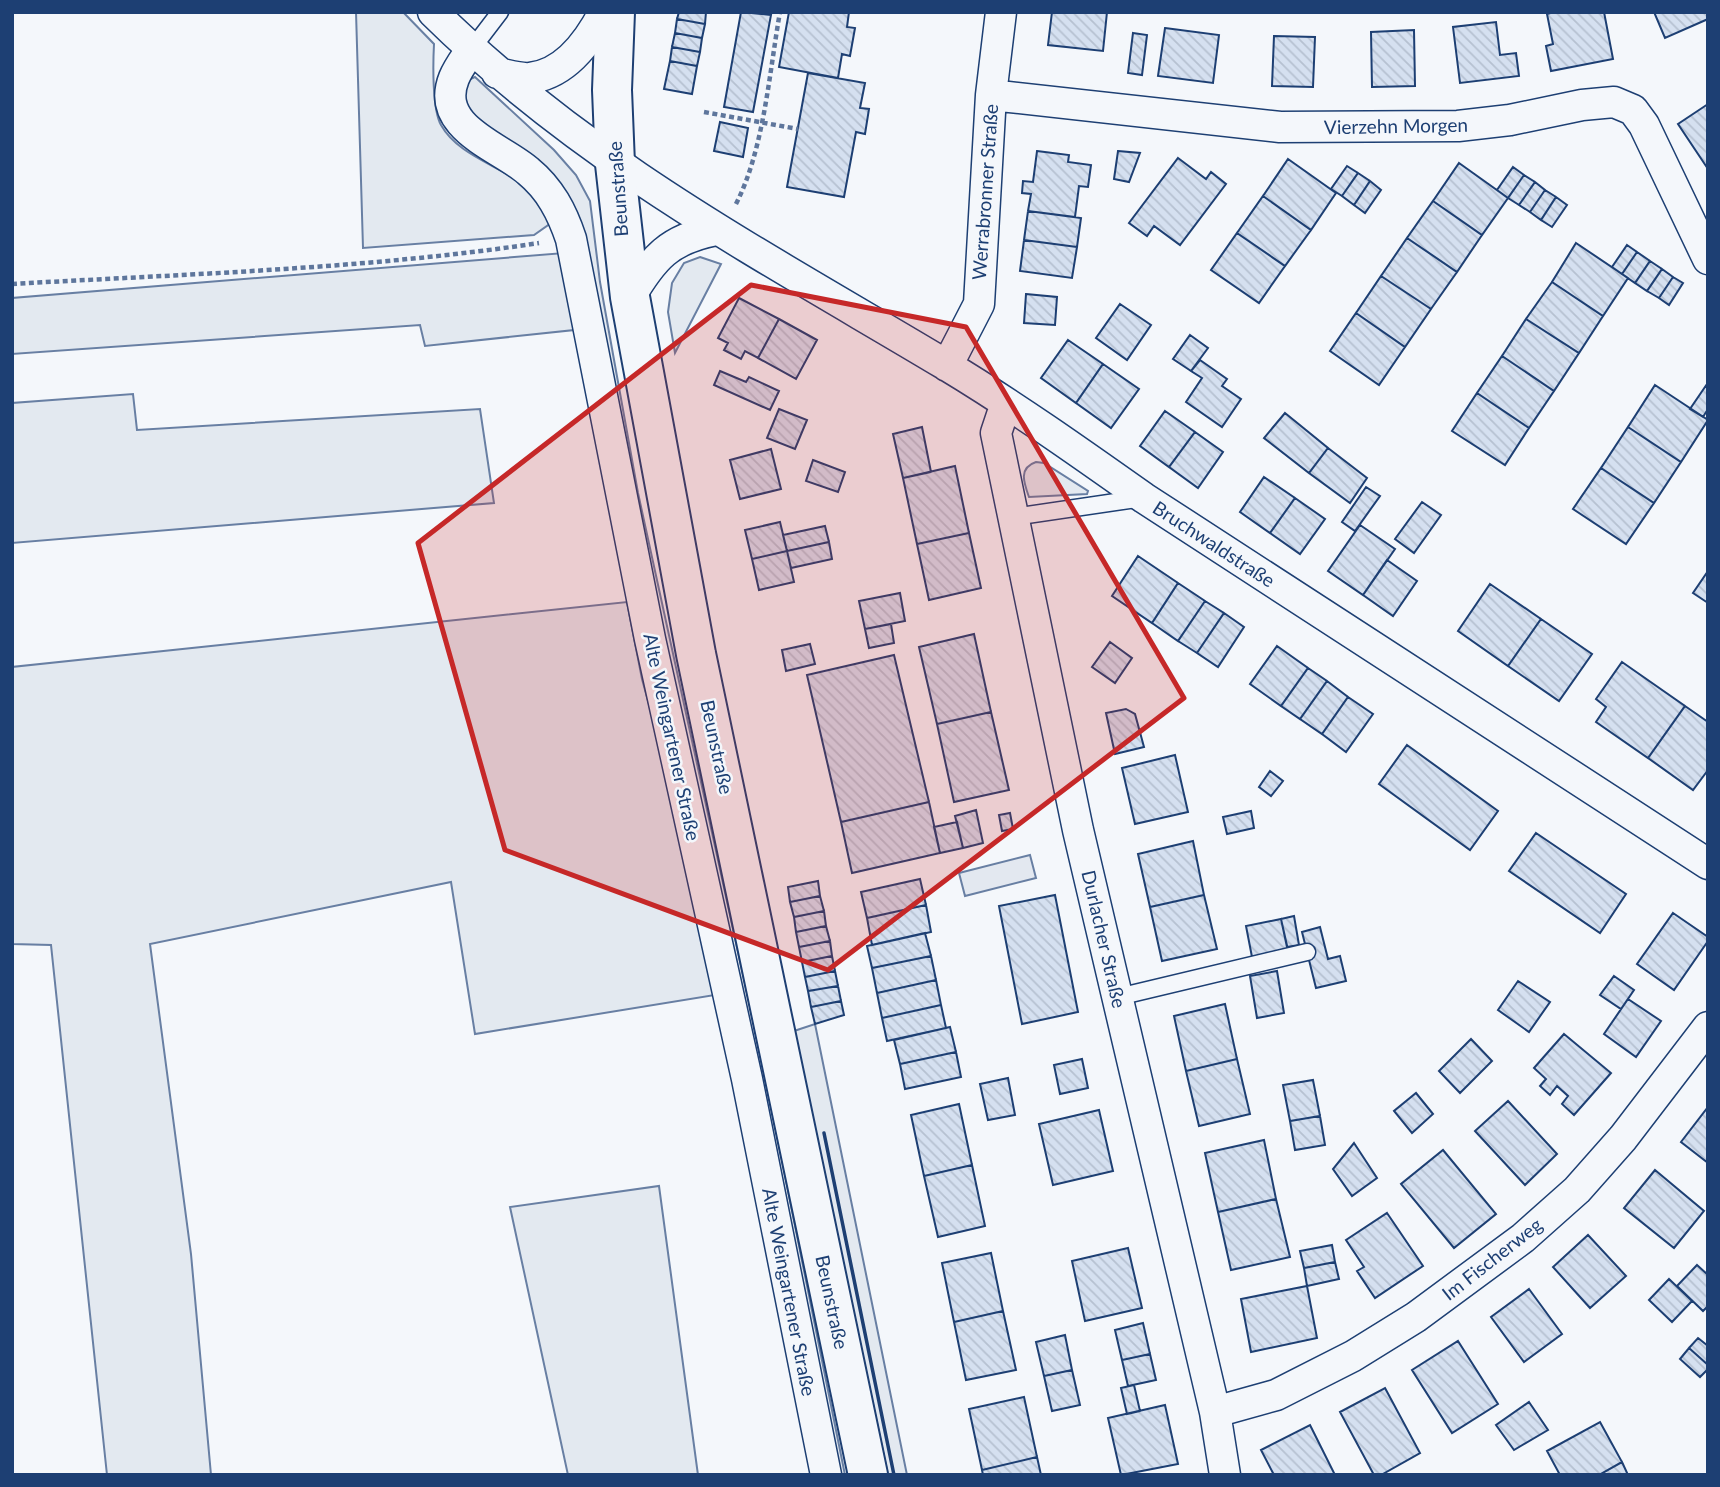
<svg xmlns="http://www.w3.org/2000/svg" width="1720" height="1487" viewBox="0 0 1720 1487" font-family="Lato,sans-serif">
<style>
.green{fill:#e3e9f0;stroke:#687fa3;stroke-width:2}
.parking{fill:#e3e8f0;stroke:#687fa3;stroke-width:2}
.building{fill:url(#building-back-hatch);stroke:#1d3f73;stroke-width:2}
.lines{fill:none;stroke-linecap:round;stroke-linejoin:round}
.service-casing{stroke:#1d3f73;stroke-width:19}
.minor-casing{stroke:#1d3f73;stroke-width:33}
.primary-casing{stroke:#1d3f73;stroke-width:42}
.path{stroke:#5e769c;stroke-width:4.5;stroke-dasharray:5 3.5;stroke-linecap:butt}
.service{stroke:#f4f7fb;stroke-width:16}
.minor{stroke:#f4f7fb;stroke-width:30}
.primary{stroke:#f4f7fb;stroke-width:38}
.wall{stroke:#1d3f73;stroke-width:3.5}
.marked{fill:#c62828;fill-opacity:0.2;stroke:#c62828;stroke-width:5;stroke-linejoin:round}
.labels{text-anchor:middle;stroke-width:5;stroke-linejoin:round;paint-order:stroke}
.street-label{font-size:19px;fill:#1d3f73;stroke:#f4f7fb}
</style>
<defs>
<pattern id="building-back-hatch" width="6" height="6" patternUnits="userSpaceOnUse" patternTransform="scale(1.75)"><rect width="6" height="6" fill="#d5e0f0"/><path d="M-1 5l2 2M0 0l6 6M5-1l2 2" fill="none" stroke="#b6c1d1"/></pattern>
</defs>
<rect width="100%" height="100%" fill="#f4f7fb"/>
<path class="green" d="M 356,12 L 403,12 L 434,44 C 433,63 432,109 441,125 C 465,168 538,170 551,223 L 534,235 L 363,248 Z
M 475,77 L 554,150 L 576,175 L 590,201 L 600,282 L 638,493 L 764,1071 L 845,1475 L 834,1475 L 578,230 C 552,204 473,133 466,101 C 464,93 465,87 468,80 Z
M 564,253 L 574,330 L 425,346 L 420,325 L 12,354 L 12,298 Z
M 700,257 L 721,264 L 675,353 L 668,312 L 672,283 L 684,263 Z
M 133,394 L 137,430 L 480,409 L 494,503 L 12,543 L 12,403 Z
M 1036,462 L 1044,463 L 1088,491 L 1087,494 L 1029,497 C 1024,483 1018,468 1036,462 Z
M 627,602 L 642,679 L 664,759 L 715,995 L 475,1034 L 451,882 L 150,944 L 191,1254 L 211,1475 L 107,1475 L 51,945 L 12,944 L 12,667 Z
M 815,1024 L 907,1475 L 888,1475 L 794,1031 Z
M 659,1186 L 698,1475 L 568,1475 L 510,1207 Z"/>
<path class="parking" d="M 1030,855 L 1036,878 L 965,896 L 959,873 Z"/>
<path class="building" d="M 679,12 L 706,12 L 705,24 L 677,19 Z
M 741,12 L 771,15 L 753,112 L 724,107 Z
M 789,12 L 849,12 L 847,27 L 855,28 L 850,56 L 842,54 L 838,78 L 779,67 Z
M 1052,12 L 1107,12 L 1103,51 L 1048,45 Z
M 1554,12 L 1604,12 L 1613,59 L 1551,71 L 1546,46 L 1553,44 L 1547,14 Z
M 1654,12 L 1708,12 L 1708,19 L 1665,38 Z
M 677,19 L 705,24 L 702,38 L 675,33 Z
M 1496,22 L 1500,55 L 1516,53 L 1519,76 L 1460,83 L 1453,27 Z
M 1165,28 L 1219,35 L 1213,83 L 1158,76 Z
M 1414,30 L 1415,86 L 1372,87 L 1371,32 Z
M 675,33 L 702,38 L 700,52 L 672,47 Z
M 1133,33 L 1147,35 L 1142,75 L 1128,73 Z
M 1274,36 L 1315,37 L 1313,87 L 1272,86 Z
M 672,47 L 700,52 L 697,66 L 670,61 Z
M 670,61 L 697,66 L 692,94 L 664,89 Z
M 808,73 L 865,83 L 860,108 L 869,109 L 865,134 L 856,132 L 844,197 L 787,187 Z
M 1708,104 L 1708,169 L 1678,124 Z
M 720,122 L 748,128 L 743,157 L 714,151 Z
M 1037,151 L 1069,155 L 1068,162 L 1091,165 L 1088,187 L 1079,186 L 1075,217 L 1028,211 L 1031,194 L 1022,193 L 1023,181 L 1033,182 Z
M 1118,151 L 1140,153 L 1129,182 L 1114,179 Z
M 1178,158 L 1206,179 L 1211,172 L 1226,184 L 1180,245 L 1154,226 L 1147,236 L 1129,223 Z
M 1288,159 L 1336,193 L 1311,230 L 1263,196 Z
M 1459,163 L 1508,198 L 1482,235 L 1433,201 Z
M 1347,166 L 1358,173 L 1342,196 L 1331,189 Z
M 1513,167 L 1524,175 L 1508,198 L 1497,190 Z
M 1358,173 L 1370,181 L 1354,205 L 1342,196 Z
M 1524,175 L 1535,182 L 1519,205 L 1508,198 Z
M 1370,181 L 1381,190 L 1365,213 L 1354,205 Z
M 1535,182 L 1545,190 L 1530,212 L 1519,205 Z
M 1545,190 L 1556,197 L 1541,220 L 1530,212 Z
M 1263,196 L 1311,230 L 1285,266 L 1237,233 Z
M 1556,197 L 1567,205 L 1552,227 L 1541,220 Z
M 1433,201 L 1482,235 L 1457,272 L 1407,238 Z
M 1028,211 L 1081,218 L 1077,247 L 1024,240 Z
M 1237,233 L 1285,266 L 1259,303 L 1211,270 Z
M 1407,238 L 1457,272 L 1431,309 L 1381,276 Z
M 1024,240 L 1077,247 L 1072,278 L 1020,271 Z
M 1576,243 L 1628,278 L 1603,316 L 1552,282 Z
M 1627,245 L 1637,252 L 1622,274 L 1612,267 Z
M 1637,252 L 1650,261 L 1635,283 L 1622,274 Z
M 1650,261 L 1662,269 L 1647,291 L 1635,283 Z
M 1662,269 L 1673,277 L 1659,298 L 1647,291 Z
M 1381,276 L 1431,309 L 1405,347 L 1356,313 Z
M 1673,277 L 1683,283 L 1669,305 L 1659,298 Z
M 1552,282 L 1603,316 L 1579,353 L 1526,319 Z
M 1026,294 L 1057,297 L 1055,325 L 1024,323 Z
M 739,298 L 779,319 L 758,358 L 745,351 L 741,359 L 724,350 L 728,343 L 718,338 Z
M 1120,304 L 1151,325 L 1127,360 L 1096,338 Z
M 1356,313 L 1405,347 L 1379,385 L 1330,351 Z
M 779,319 L 817,340 L 796,379 L 758,358 Z
M 1526,319 L 1579,353 L 1554,391 L 1502,356 Z
M 1190,335 L 1208,348 L 1191,371 L 1173,359 Z
M 1068,340 L 1103,364 L 1076,403 L 1041,378 Z
M 1502,356 L 1554,391 L 1529,428 L 1477,393 Z
M 1200,360 L 1227,379 L 1222,386 L 1241,399 L 1222,427 L 1186,402 L 1202,378 L 1191,371 Z
M 1103,364 L 1139,389 L 1111,428 L 1076,403 Z
M 720,371 L 746,382 L 749,377 L 779,391 L 770,410 L 714,385 Z
M 1707,384 L 1708,409 L 1703,417 L 1690,409 Z
M 1655,385 L 1708,420 L 1681,462 L 1628,427 Z
M 1477,393 L 1529,428 L 1505,465 L 1452,431 Z
M 779,409 L 807,420 L 795,449 L 767,438 Z
M 1165,411 L 1195,432 L 1169,467 L 1140,446 Z
M 1285,413 L 1328,448 L 1309,473 L 1264,438 Z
M 922,427 L 931,472 L 903,478 L 893,434 Z
M 1628,427 L 1681,462 L 1654,503 L 1601,468 Z
M 1195,432 L 1223,452 L 1198,488 L 1169,467 Z
M 1328,448 L 1367,478 L 1350,503 L 1309,473 Z
M 771,449 L 781,489 L 740,499 L 730,460 Z
M 813,460 L 845,472 L 838,492 L 806,481 Z
M 955,466 L 969,533 L 917,544 L 903,478 Z
M 1601,468 L 1654,503 L 1626,544 L 1573,509 Z
M 1264,477 L 1295,498 L 1270,533 L 1240,512 Z
M 1366,487 L 1380,496 L 1355,531 L 1342,522 Z
M 1295,498 L 1325,519 L 1300,554 L 1270,533 Z
M 1422,502 L 1441,515 L 1414,553 L 1395,539 Z
M 780,522 L 787,551 L 752,559 L 745,530 Z
M 1360,525 L 1395,549 L 1363,595 L 1328,571 Z
M 825,526 L 829,542 L 787,551 L 783,535 Z
M 969,533 L 981,588 L 929,600 L 917,544 Z
M 829,542 L 832,559 L 791,568 L 787,551 Z
M 787,551 L 794,582 L 759,590 L 752,559 Z
M 1138,556 L 1178,583 L 1152,623 L 1112,596 Z
M 1387,560 L 1417,581 L 1393,616 L 1363,595 Z
M 1708,571 L 1708,603 L 1693,593 Z
M 1178,583 L 1205,601 L 1178,641 L 1152,623 Z
M 1490,584 L 1541,619 L 1508,666 L 1458,631 Z
M 900,593 L 905,621 L 865,629 L 859,601 Z
M 1205,601 L 1224,613 L 1197,653 L 1178,641 Z
M 1224,613 L 1244,627 L 1218,667 L 1197,653 Z
M 1541,619 L 1592,654 L 1559,701 L 1508,666 Z
M 891,624 L 894,643 L 869,648 L 865,629 Z
M 974,634 L 991,712 L 937,724 L 919,647 Z
M 1110,642 L 1132,658 L 1115,683 L 1092,667 Z
M 810,644 L 815,664 L 786,671 L 782,650 Z
M 1277,646 L 1308,668 L 1281,706 L 1250,684 Z
M 894,655 L 929,802 L 841,822 L 807,675 Z
M 1622,662 L 1685,706 L 1648,758 L 1596,722 L 1606,707 L 1596,699 Z
M 1308,668 L 1327,681 L 1300,719 L 1281,706 Z
M 1327,681 L 1348,697 L 1322,734 L 1300,719 Z
M 1348,697 L 1373,714 L 1346,752 L 1322,734 Z
M 1685,706 L 1708,722 L 1708,770 L 1693,790 L 1648,758 Z
M 1126,709 L 1135,714 L 1144,747 L 1115,754 L 1106,713 Z
M 991,712 L 1009,790 L 954,802 L 937,724 Z
M 1407,745 L 1498,811 L 1470,850 L 1379,784 Z
M 1175,755 L 1188,812 L 1135,824 L 1122,768 Z
M 1270,771 L 1283,781 L 1271,796 L 1259,787 Z
M 929,802 L 940,853 L 852,873 L 841,822 Z
M 976,810 L 983,843 L 963,848 L 955,816 Z
M 1251,811 L 1254,828 L 1227,834 L 1223,817 Z
M 1010,813 L 1013,829 L 1002,831 L 999,815 Z
M 957,822 L 963,848 L 940,853 L 934,827 Z
M 1536,833 L 1626,894 L 1600,933 L 1509,871 Z
M 1193,841 L 1204,895 L 1150,907 L 1138,854 Z
M 920,879 L 926,905 L 867,918 L 861,892 Z
M 818,881 L 820,896 L 790,902 L 788,887 Z
M 1055,895 L 1078,1012 L 1022,1024 L 999,906 Z
M 1204,895 L 1217,949 L 1162,961 L 1150,907 Z
M 820,896 L 824,911 L 794,917 L 790,902 Z
M 926,905 L 931,932 L 872,945 L 867,918 Z
M 824,911 L 826,926 L 796,932 L 794,917 Z
M 1673,913 L 1708,937 L 1708,941 L 1674,990 L 1637,964 Z
M 1294,916 L 1299,945 L 1287,947 L 1281,919 Z
M 1281,919 L 1288,950 L 1252,957 L 1246,926 Z
M 826,926 L 830,941 L 799,947 L 796,932 Z
M 1320,927 L 1328,959 L 1340,956 L 1346,981 L 1316,988 L 1302,932 Z
M 925,933 L 931,956 L 872,968 L 867,946 Z
M 830,941 L 832,956 L 802,962 L 799,947 Z
M 832,956 L 835,971 L 805,977 L 802,962 Z
M 931,956 L 936,980 L 877,993 L 872,968 Z
M 835,971 L 838,986 L 808,991 L 805,977 Z
M 1277,971 L 1284,1013 L 1257,1018 L 1250,976 Z
M 1614,976 L 1634,990 L 1621,1009 L 1600,995 Z
M 936,980 L 941,1005 L 882,1018 L 877,993 Z
M 1518,981 L 1550,1002 L 1529,1032 L 1498,1010 Z
M 838,986 L 841,1001 L 811,1007 L 808,991 Z
M 1628,999 L 1661,1021 L 1636,1057 L 1604,1034 Z
M 841,1001 L 844,1015 L 815,1024 L 811,1007 Z
M 1225,1004 L 1237,1059 L 1186,1071 L 1174,1016 Z
M 941,1005 L 946,1028 L 887,1041 L 882,1018 Z
M 950,1027 L 956,1052 L 900,1064 L 894,1040 Z
M 1564,1034 L 1611,1073 L 1574,1115 L 1562,1104 L 1568,1096 L 1557,1086 L 1550,1095 L 1540,1086 L 1546,1079 L 1534,1068 Z
M 1471,1039 L 1492,1061 L 1460,1093 L 1439,1071 Z
M 956,1052 L 961,1077 L 905,1089 L 900,1064 Z
M 1082,1059 L 1088,1088 L 1060,1094 L 1054,1065 Z
M 1237,1059 L 1250,1114 L 1199,1126 L 1186,1071 Z
M 1008,1078 L 1015,1115 L 988,1120 L 980,1084 Z
M 1313,1080 L 1320,1116 L 1290,1121 L 1283,1085 Z
M 1416,1093 L 1433,1114 L 1412,1133 L 1394,1111 Z
M 1508,1101 L 1557,1154 L 1525,1185 L 1475,1131 Z
M 959,1104 L 972,1165 L 924,1176 L 911,1115 Z
M 1708,1107 L 1708,1163 L 1681,1142 Z
M 1099,1110 L 1113,1171 L 1053,1185 L 1039,1124 Z
M 1320,1116 L 1325,1145 L 1295,1150 L 1290,1121 Z
M 1264,1140 L 1276,1199 L 1218,1212 L 1205,1153 Z
M 1354,1143 L 1377,1178 L 1352,1196 L 1333,1169 Z
M 1443,1150 L 1496,1214 L 1454,1248 L 1401,1184 Z
M 972,1165 L 985,1226 L 938,1237 L 924,1176 Z
M 1655,1170 L 1704,1211 L 1674,1248 L 1624,1208 Z
M 1276,1199 L 1290,1257 L 1231,1270 L 1218,1212 Z
M 1387,1213 L 1423,1266 L 1375,1298 L 1357,1271 L 1364,1267 L 1346,1240 Z
M 1588,1235 L 1626,1276 L 1590,1308 L 1553,1267 Z
M 1332,1245 L 1335,1262 L 1304,1268 L 1300,1251 Z
M 1128,1248 L 1142,1308 L 1085,1321 L 1072,1261 Z
M 991,1253 L 1003,1311 L 954,1322 L 942,1263 Z
M 1335,1262 L 1339,1279 L 1307,1286 L 1304,1268 Z
M 1697,1265 L 1708,1275 L 1708,1306 L 1703,1311 L 1677,1286 Z
M 1669,1279 L 1692,1301 L 1672,1322 L 1649,1300 Z
M 1307,1286 L 1317,1338 L 1251,1352 L 1241,1299 Z
M 1529,1289 L 1562,1334 L 1524,1362 L 1491,1317 Z
M 1003,1311 L 1016,1370 L 966,1380 L 954,1322 Z
M 1143,1323 L 1150,1354 L 1122,1360 L 1115,1330 Z
M 1065,1335 L 1072,1370 L 1044,1376 L 1036,1342 Z
M 1698,1338 L 1708,1346 L 1708,1365 L 1689,1348 Z
M 1458,1341 L 1498,1404 L 1452,1433 L 1412,1370 Z
M 1689,1348 L 1708,1365 L 1708,1369 L 1700,1377 L 1680,1359 Z
M 1150,1354 L 1156,1380 L 1128,1386 L 1122,1360 Z
M 1072,1370 L 1080,1405 L 1052,1411 L 1044,1376 Z
M 1134,1385 L 1140,1411 L 1127,1414 L 1121,1388 Z
M 1385,1388 L 1420,1453 L 1381,1475 L 1374,1475 L 1340,1412 Z
M 1024,1397 L 1037,1457 L 982,1470 L 969,1409 Z
M 1529,1402 L 1548,1430 L 1514,1450 L 1496,1425 Z
M 1165,1405 L 1178,1464 L 1121,1475 L 1108,1418 Z
M 1600,1422 L 1622,1462 L 1599,1475 L 1560,1475 L 1547,1451 Z
M 1310,1425 L 1335,1475 L 1274,1475 L 1261,1450 Z
M 1037,1457 L 1041,1475 L 983,1475 L 982,1470 Z
M 1622,1462 L 1628,1475 L 1599,1475 Z"/>
<g class="lines">
<g class="service-casing">
<path id="service" d="M 471,50 L 500,12
M 1014,517 L 1143,498
M 1118,997 L 1307,952"/>
</g>
<g class="minor-casing">
<path id="minor" d="M 433,12 C 586,163 764,256 946,365 C 1014,406 1079,452 1144,498 L 1708,864
M 471,50 C 465,59 458,68 454,78 C 434,128 501,147 528,171 C 550,189 562,212 571,239 L 650,639 L 747,1079 L 826,1475
M 497,73 C 508,75 520,79 530,78 C 566,74 589,41 604,12
M 991,95 L 1280,127 L 1458,126 L 1510,120 L 1582,105 L 1614,102 L 1633,110 L 1644,125 L 1708,259
M 630,297 C 653,258 669,239 716,230
M 947,366 L 979,304 L 991,95 L 1001,12
M 1006,403 L 996,433 L 1078,830 L 1215,1412 L 1225,1475
M 1215,1412 L 1276,1395 L 1353,1356 L 1416,1317 L 1523,1238 L 1577,1190 L 1623,1138 L 1708,1027"/>
</g>
<g class="primary-casing">
<path id="primary" d="M 615,12 L 612,90 L 615,164 L 630,297 L 696,654 L 868,1475"/>
</g>
<path class="path" d="M 704,112 L 798,129
M 736,204 C 764,149 769,74 780,12
M 12,284 C 186,274 367,269 539,243"/>
<use href="#service" class="service"/>
<use href="#minor" class="minor"/>
<use href="#primary" class="primary"/>
<path class="wall" d="M 824,1133 L 894,1475"/>
</g>
<path class="marked" d="M 751,285 L 966,327 L 1184,698 L 828,970 L 505,850 L 418,543 Z"/>
<g class="labels">
<g class="street-label">
<text transform="translate(1396 126) rotate(-1)" y="7">Vierzehn Morgen</text>
<text transform="translate(618 189) rotate(-94)" y="7">Beunstraße</text>
<text transform="translate(985 192) rotate(-86)" y="7">Werrabronner Straße</text>
<text transform="translate(1214 544) rotate(33)" y="7">Bruchwaldstraße</text>
<text transform="translate(672 737) rotate(78)" y="7">Alte Weingartener Straße</text>
<text transform="translate(717 747) rotate(78)" y="7">Beunstraße</text>
<text transform="translate(1104 939) rotate(77)" y="7">Durlacher Straße</text>
<text transform="translate(1492 1259) rotate(-38)" y="7">Im Fischerweg</text>
<text transform="translate(789 1292) rotate(79)" y="7">Alte Weingartener Straße</text>
<text transform="translate(832 1302) rotate(78)" y="7">Beunstraße</text>
</g>
</g>
<rect width="1720" height="1487" fill="none" stroke="#1d3f73" stroke-width="28"/>
</svg>
